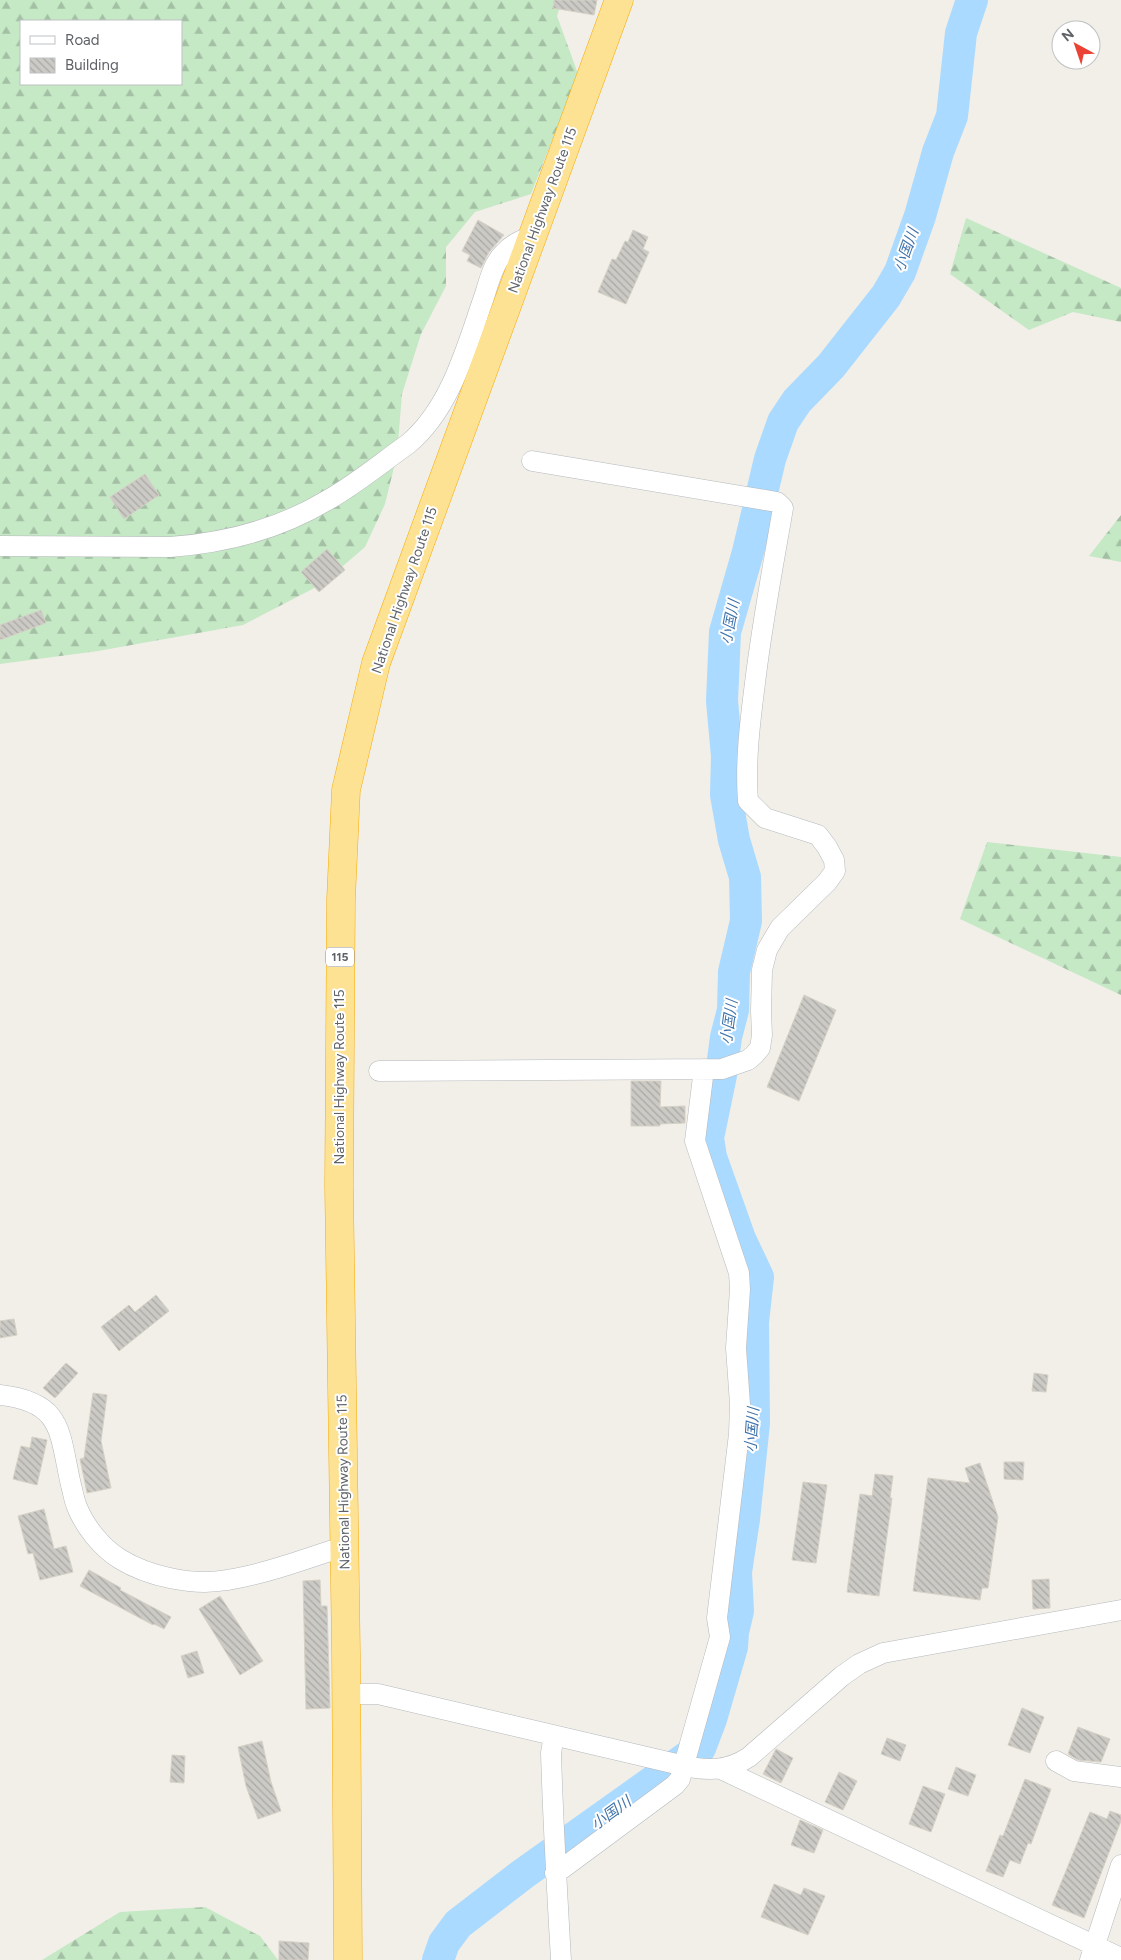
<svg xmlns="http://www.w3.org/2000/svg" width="1121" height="1960" viewBox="0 0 1121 1960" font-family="Figtree,'Noto Sans JP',sans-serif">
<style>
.forest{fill:url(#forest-firs);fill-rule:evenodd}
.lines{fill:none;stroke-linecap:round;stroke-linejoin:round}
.river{stroke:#aadaff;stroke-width:32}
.building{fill:url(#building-back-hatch);stroke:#d6d1c6}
.street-casing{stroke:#b5b8bc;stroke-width:21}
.highway-casing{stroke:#f9ab00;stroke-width:29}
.street{stroke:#fff;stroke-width:20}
.highway{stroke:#fde293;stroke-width:28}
.labels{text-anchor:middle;stroke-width:4;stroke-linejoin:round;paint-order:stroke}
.shield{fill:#fff;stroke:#8f9295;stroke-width:1}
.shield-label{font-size:12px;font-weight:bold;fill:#5f6368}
.street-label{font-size:14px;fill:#5f6368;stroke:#fff}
.water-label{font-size:15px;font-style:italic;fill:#4174aa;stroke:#fff}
</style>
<defs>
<pattern id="forest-firs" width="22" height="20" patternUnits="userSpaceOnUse" patternTransform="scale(1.25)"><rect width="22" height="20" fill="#c5e8c5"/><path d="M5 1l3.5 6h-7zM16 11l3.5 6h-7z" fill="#a3c0a4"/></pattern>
<pattern id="building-back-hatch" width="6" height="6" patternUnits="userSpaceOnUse" patternTransform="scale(1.25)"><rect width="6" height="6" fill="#cccac5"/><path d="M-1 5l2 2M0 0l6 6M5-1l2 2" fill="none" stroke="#a9a8a4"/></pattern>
</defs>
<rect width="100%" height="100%" fill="#f1efe8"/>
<path class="forest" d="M 0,0 L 562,0 L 557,16 L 578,74 L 531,194 L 475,212 L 446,247 L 446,286 L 421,334 L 402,394 L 397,455 L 385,504 L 365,547 L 322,584 L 243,625 L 98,651 L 0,664 ZM 21,21 L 181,21 L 181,84 L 21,84 Z
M 966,218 L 1121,288 L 1121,322 L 1073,312 L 1029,330 L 950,274 Z
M 1121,515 L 1121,562 L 1089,556 Z
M 987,842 L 1121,857 L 1121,995 L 960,919 Z
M 205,1907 L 260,1936 L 278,1960 L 42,1960 L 120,1912 Z"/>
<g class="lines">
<path class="river" d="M 438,1960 L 444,1943 L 458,1924 L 523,1874 L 700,1748 L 711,1719 L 732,1647 L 733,1632 L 738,1611 L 736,1572 L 744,1519 L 754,1423 L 753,1322 L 758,1277 L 740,1239 L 711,1157 L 708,1138 L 721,1075 L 726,1037 L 733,1010 L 734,972 L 746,921 L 745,877 L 734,840 L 726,795 L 727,756 L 722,701 L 725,632 L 748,552 L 770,459 L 783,422 L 797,401 L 831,366 L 886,296 L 900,272 L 920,216 L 938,152 L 952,116 L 961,33 L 972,0"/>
</g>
<path class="building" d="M 554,0 L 597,0 L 594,15 L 553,8 Z
M 478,220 L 504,235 L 489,252 L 481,268 L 467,261 L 470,255 L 462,251 Z
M 633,230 L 648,237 L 643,249 L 649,252 L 626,304 L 598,292 L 612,259 L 616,260 L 625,241 L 628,242 Z
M 145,474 L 159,495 L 124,519 L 110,497 Z
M 327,549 L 345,570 L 319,592 L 301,572 Z
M 41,610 L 46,623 L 0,640 L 0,625 Z
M 804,995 L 836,1010 L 799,1101 L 767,1087 Z
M 631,1081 L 661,1081 L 660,1107 L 685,1106 L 685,1123 L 660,1124 L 660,1126 L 631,1126 Z
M 156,1295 L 169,1311 L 119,1351 L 101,1327 L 129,1305 L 135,1312 Z
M 14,1319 L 17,1335 L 0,1338 L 0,1321 Z
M 66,1363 L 78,1373 L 55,1398 L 43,1388 Z
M 1034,1373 L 1048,1375 L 1046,1392 L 1032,1391 Z
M 93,1393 L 107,1395 L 101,1441 L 111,1488 L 87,1493 L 80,1459 L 84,1458 Z
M 32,1437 L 47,1440 L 37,1485 L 13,1479 L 21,1446 L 30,1448 Z
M 1004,1462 L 1024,1462 L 1023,1480 L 1004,1479 Z
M 980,1463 L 998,1517 L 988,1588 L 982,1588 L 980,1600 L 913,1591 L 928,1478 L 970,1483 L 965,1468 Z
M 875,1474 L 893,1476 L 890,1498 L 892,1498 L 879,1596 L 847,1592 L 860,1494 L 872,1496 Z
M 803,1482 L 827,1485 L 816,1563 L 792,1560 Z
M 44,1509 L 54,1549 L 66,1546 L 73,1572 L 40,1580 L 33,1553 L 28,1554 L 18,1516 Z
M 89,1570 L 121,1588 L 120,1590 L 171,1617 L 164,1629 L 154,1624 L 153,1625 L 80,1586 Z
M 1049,1579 L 1050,1608 L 1033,1609 L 1032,1580 Z
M 320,1580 L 321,1606 L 327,1606 L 330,1708 L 306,1709 L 303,1581 Z
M 220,1596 L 263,1661 L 240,1675 L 199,1609 Z
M 197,1651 L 204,1673 L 188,1678 L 181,1656 Z
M 1022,1708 L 1044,1717 L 1030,1753 L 1008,1745 Z
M 1078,1727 L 1110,1739 L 1101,1762 L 1078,1760 L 1068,1754 Z
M 887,1738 L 906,1745 L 900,1761 L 881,1754 Z
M 262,1741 L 271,1782 L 281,1811 L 258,1819 L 246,1786 L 238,1747 Z
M 776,1749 L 793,1758 L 781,1783 L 763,1774 Z
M 172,1755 L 185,1756 L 184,1783 L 170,1782 Z
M 956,1767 L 976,1775 L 968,1796 L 948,1789 Z
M 839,1772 L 857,1781 L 843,1810 L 825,1802 Z
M 1025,1779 L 1051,1789 L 1031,1844 L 1028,1843 L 1020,1864 L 1010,1860 L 1003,1877 L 986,1871 L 1000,1835 L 1003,1836 Z
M 923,1786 L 945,1794 L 931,1832 L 909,1824 Z
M 1110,1811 L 1121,1815 L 1121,1821 L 1084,1918 L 1052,1905 L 1090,1812 L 1107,1819 Z
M 800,1820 L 823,1830 L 814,1853 L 791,1845 Z
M 774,1884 L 801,1895 L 804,1888 L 825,1896 L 808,1935 L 761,1917 Z
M 279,1941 L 309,1943 L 308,1960 L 279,1960 Z"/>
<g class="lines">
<g class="street-casing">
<path id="street" d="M 0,546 L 170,547 C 225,543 279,529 326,501 C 355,485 381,463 408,444 C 450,409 466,349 483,300 C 488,286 492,265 503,254 C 510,246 521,239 532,237
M 379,1071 L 722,1069 L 748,1060 L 754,1055 L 760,1048 L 762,1035 L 761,1011 L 762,970 L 767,950 L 780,928 L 827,882 L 835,871 L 834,860 L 827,847 L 818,835 L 765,818 L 748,801 C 745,762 750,722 755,683 C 762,624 773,566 783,508 L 777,502 L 532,461
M 0,1395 C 64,1402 59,1433 71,1485 C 73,1492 74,1500 77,1507 C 85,1527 102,1548 120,1559 C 149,1577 194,1586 227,1580 C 260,1575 297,1562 330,1551 L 344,1549
M 346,1694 L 378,1694 L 685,1766 C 708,1771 728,1771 749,1757 L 842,1676 L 859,1664 L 883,1653 L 1121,1610
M 554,1735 L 551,1753 C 553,1823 557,1891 561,1960
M 1056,1761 L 1074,1771 L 1121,1777
M 721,1769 L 1121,1958
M 555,1873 L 563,1868 L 675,1785 L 680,1779 L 720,1637 L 717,1618 L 739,1434 L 740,1404 L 736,1348 L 740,1289 L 739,1273 L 695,1141 L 704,1069
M 1090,1960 L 1121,1865"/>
</g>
<g class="highway-casing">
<path id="highway" d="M 348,1960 L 346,1652 L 339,1186 L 341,899 L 346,790 L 376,663 L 619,0"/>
</g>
<use href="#street" class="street"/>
<use href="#highway" class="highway"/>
</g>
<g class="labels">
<rect class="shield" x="326" y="947.5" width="28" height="19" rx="4"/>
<g class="shield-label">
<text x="340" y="961">115</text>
</g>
<g class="street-label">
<text transform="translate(542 210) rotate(-70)" y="5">National Highway Route 115</text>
<text transform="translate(404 590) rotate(-71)" y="5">National Highway Route 115</text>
<text transform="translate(339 1077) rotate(-90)" y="5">National Highway Route 115</text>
<text transform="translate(343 1482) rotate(-91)" y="5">National Highway Route 115</text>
</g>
<g class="water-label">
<text transform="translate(906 250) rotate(-70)" y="5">小国川</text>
<text transform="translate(730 622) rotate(-79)" y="5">小国川</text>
<text transform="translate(729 1022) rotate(-82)" y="5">小国川</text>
<text transform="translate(752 1430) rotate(-86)" y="5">小国川</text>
<text transform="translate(611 1813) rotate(-36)" y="5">小国川</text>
</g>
</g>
<rect x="20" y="20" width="162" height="65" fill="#ffffff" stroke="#bfc1c3"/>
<rect x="30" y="36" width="25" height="8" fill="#ffffff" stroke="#bfc1c3"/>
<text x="65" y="45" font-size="15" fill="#5f6368">Road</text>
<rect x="30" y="58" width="25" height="15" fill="url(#building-back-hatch)" stroke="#bfc1c3"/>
<text x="65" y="70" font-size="15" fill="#5f6368">Building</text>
<g transform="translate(1076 45) rotate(320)"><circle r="24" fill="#ffffff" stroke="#bfc1c3"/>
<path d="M0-4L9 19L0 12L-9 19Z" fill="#ea4335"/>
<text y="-8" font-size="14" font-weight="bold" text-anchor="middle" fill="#5f6368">N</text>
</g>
</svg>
